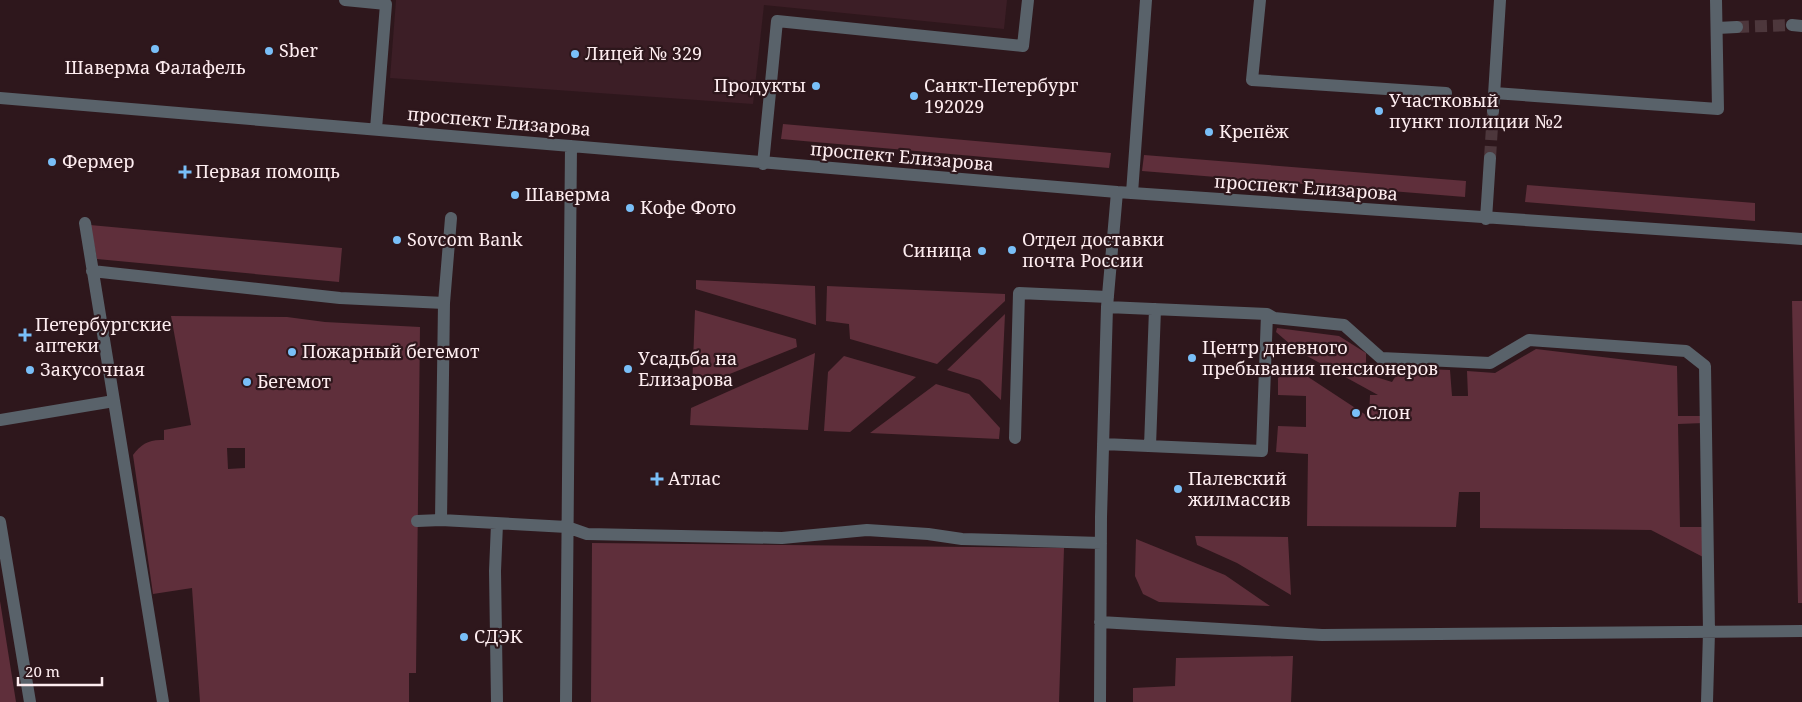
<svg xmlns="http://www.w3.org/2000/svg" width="1802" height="702" viewBox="0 0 1802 702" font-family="'Noto Serif',serif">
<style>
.built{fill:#3c1e26}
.green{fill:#5f2f3b;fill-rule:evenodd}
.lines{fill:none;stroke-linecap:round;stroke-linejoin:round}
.minor-tunnel{stroke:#4d373c;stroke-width:12;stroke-dasharray:12 6;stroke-linecap:butt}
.minor{stroke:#59626a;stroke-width:12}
.poi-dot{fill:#79bff8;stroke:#2e171c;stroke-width:2}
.labels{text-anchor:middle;stroke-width:4.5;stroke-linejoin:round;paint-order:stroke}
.poi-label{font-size:18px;fill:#feedf0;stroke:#2e171c;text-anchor:start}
.street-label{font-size:18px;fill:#feedf0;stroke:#2e171c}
</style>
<rect width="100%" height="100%" fill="#2e171c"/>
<path class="built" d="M 396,0 L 1007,0 L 1004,29 L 764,5 L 753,104 L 390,78 Z"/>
<path class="green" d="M 783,124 L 1111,153 L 1109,168 L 781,139 Z
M 1144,155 L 1466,181 L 1465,197 L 1142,171 Z
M 1527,185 L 1755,203 L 1755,221 L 1525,202 Z
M 90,225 L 342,248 L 339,282 L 97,259 Z
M 696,280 L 815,286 L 816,325 L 696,289 Z
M 827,286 L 1005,294 L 1005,301 L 937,364 L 850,339 L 849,324 L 826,321 Z
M 1792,301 L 1802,301 L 1802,603 L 1798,603 Z
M 695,310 L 796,339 L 797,347 L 692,389 Z
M 1005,314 L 1001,400 L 980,380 L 947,370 Z
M 171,316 L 287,317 L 325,322 L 420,327 L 416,673 L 409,673 L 409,702 L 200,702 L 192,588 L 153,594 L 133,455 C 141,444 149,439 164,440 L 164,430 L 191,425 ZM 227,448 L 245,448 L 245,468 L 228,469 Z
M 1277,328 L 1339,336 L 1366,353 L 1366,374 L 1392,382 L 1401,368 L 1450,370 L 1452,396 L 1468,396 L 1467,371 L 1495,373 L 1536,349 L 1677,366 L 1678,416 L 1704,416 L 1704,423 L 1678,424 L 1680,527 L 1706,527 L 1703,557 L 1651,530 L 1480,528 L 1480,492 L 1459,492 L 1456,527 L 1307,526 L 1308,454 L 1276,452 L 1278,426 L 1306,427 L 1306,396 L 1278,395 L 1278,378 L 1290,365 L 1369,417 L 1370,395 L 1378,395 L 1298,351 L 1276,332 Z
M 815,353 L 808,430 L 690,425 L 691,408 Z
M 844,356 L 916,377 L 850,432 L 824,431 L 828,372 Z
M 936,384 L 969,394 L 1000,428 L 999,439 L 870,433 Z
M 1195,536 L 1288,537 L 1291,595 L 1237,563 L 1197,545 Z
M 1136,539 L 1225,575 L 1270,606 L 1159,602 L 1143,594 L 1135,576 Z
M 592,543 L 1064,548 L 1059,702 L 591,702 Z
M 0,601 L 16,702 L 0,702 Z
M 1293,656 L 1291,702 L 1133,702 L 1133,688 L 1175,686 L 1176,658 Z"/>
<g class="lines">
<path class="minor-tunnel" d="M 1737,27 L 1792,25
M 1490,158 L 1493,111"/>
<path class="minor" d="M 345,0 L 386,4 L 376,129
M 1260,0 L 1252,80 L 1446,93
M 1792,25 L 1802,26
M 1717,28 L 1737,27
M 1494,93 L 1718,109 L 1716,0
M 0,98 L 1117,192 L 1802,239
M 1493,111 L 1500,0
M 763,164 L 777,21 L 1023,46 L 1028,0
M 1132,193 L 1146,0
M 1486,219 L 1490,158
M 85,223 L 163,702
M 92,271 L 340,298 L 444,303 L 441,520 L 567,527 L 587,534 L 782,538 L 867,530 L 928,534 L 962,539 L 1101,543
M 444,303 L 451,218
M 1107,307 L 1267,314 L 1274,318 L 1344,325 L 1381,358 L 1490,363 L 1529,340 L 1686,351 L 1705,366 L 1709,632 L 1707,702
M 0,420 L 114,401
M 1015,438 L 1019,293 L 1108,297
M 1103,444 L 1262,451 L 1267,314
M 1150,446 L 1155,309
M 417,521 L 441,520
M 0,522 L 30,702
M 1100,622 L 1322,635 L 1802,631
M 497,702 L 495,571 L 497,524
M 566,702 L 571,146
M 1100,702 L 1101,517 L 1107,307 L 1117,192"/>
</g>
<g class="poi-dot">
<circle cx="155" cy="49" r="5"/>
<circle cx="269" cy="51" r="5"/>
<circle cx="575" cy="54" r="5"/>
<circle cx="816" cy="86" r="5"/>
<circle cx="914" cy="96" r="5"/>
<circle cx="1379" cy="111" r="5"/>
<circle cx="1209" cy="132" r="5"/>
<circle cx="52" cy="162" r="5"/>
<path d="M182.5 164.5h5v5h5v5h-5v5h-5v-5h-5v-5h5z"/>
<circle cx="515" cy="195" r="5"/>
<circle cx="630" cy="208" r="5"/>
<circle cx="397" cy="240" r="5"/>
<circle cx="1012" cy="250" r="5"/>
<circle cx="982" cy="251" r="5"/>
<path d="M22.5 327.5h5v5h5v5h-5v5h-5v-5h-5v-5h5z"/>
<circle cx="292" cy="352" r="5"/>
<circle cx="1192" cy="358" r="5"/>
<circle cx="628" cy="369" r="5"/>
<circle cx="30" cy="370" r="5"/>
<circle cx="247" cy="382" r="5"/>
<circle cx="1356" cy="413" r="5"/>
<path d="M654.5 471.5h5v5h5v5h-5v5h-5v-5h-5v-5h5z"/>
<circle cx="1178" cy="489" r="5"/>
<circle cx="464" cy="637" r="5"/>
</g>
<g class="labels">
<g class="poi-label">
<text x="279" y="57">Sber</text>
<text x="585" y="60">Лицей № 329</text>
<text x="155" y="74" text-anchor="middle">Шаверма Фалафель</text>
<text x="806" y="92" text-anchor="end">Продукты</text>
<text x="924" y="92">Санкт-Петербург<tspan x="924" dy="21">192029</tspan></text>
<text x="1389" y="107">Участковый<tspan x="1389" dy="21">пункт полиции №2</tspan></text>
<text x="1219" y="138">Крепёж</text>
<text x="62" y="168">Фермер</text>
<text x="195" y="178">Первая помощь</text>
<text x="525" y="201">Шаверма</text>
<text x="640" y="214">Кофе Фото</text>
<text x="407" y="246">Sovcom Bank</text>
<text x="1022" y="246">Отдел доставки<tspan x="1022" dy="21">почта России</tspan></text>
<text x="972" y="257" text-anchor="end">Синица</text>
<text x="35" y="331">Петербургские<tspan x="35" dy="21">аптеки</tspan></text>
<text x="1202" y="354">Центр дневного<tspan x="1202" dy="21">пребывания пенсионеров</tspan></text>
<text x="302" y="358">Пожарный бегемот</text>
<text x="638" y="365">Усадьба на<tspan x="638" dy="21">Елизарова</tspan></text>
<text x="40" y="376">Закусочная</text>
<text x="257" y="388">Бегемот</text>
<text x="1366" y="419">Слон</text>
<text x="668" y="485">Атлас</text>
<text x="1188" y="485">Палевский<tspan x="1188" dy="21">жилмассив</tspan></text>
<text x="474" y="643">СДЭК</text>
</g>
<g class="street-label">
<text transform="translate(499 122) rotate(5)" y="6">проспект Елизарова</text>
<text transform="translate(902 157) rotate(5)" y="6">проспект Елизарова</text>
<text transform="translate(1306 188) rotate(4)" y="6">проспект Елизарова</text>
</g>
</g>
<path d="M18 677v8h84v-8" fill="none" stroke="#feedf0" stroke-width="2.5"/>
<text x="25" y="677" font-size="15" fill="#feedf0" stroke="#2e171c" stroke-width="4" paint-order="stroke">20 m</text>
</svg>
